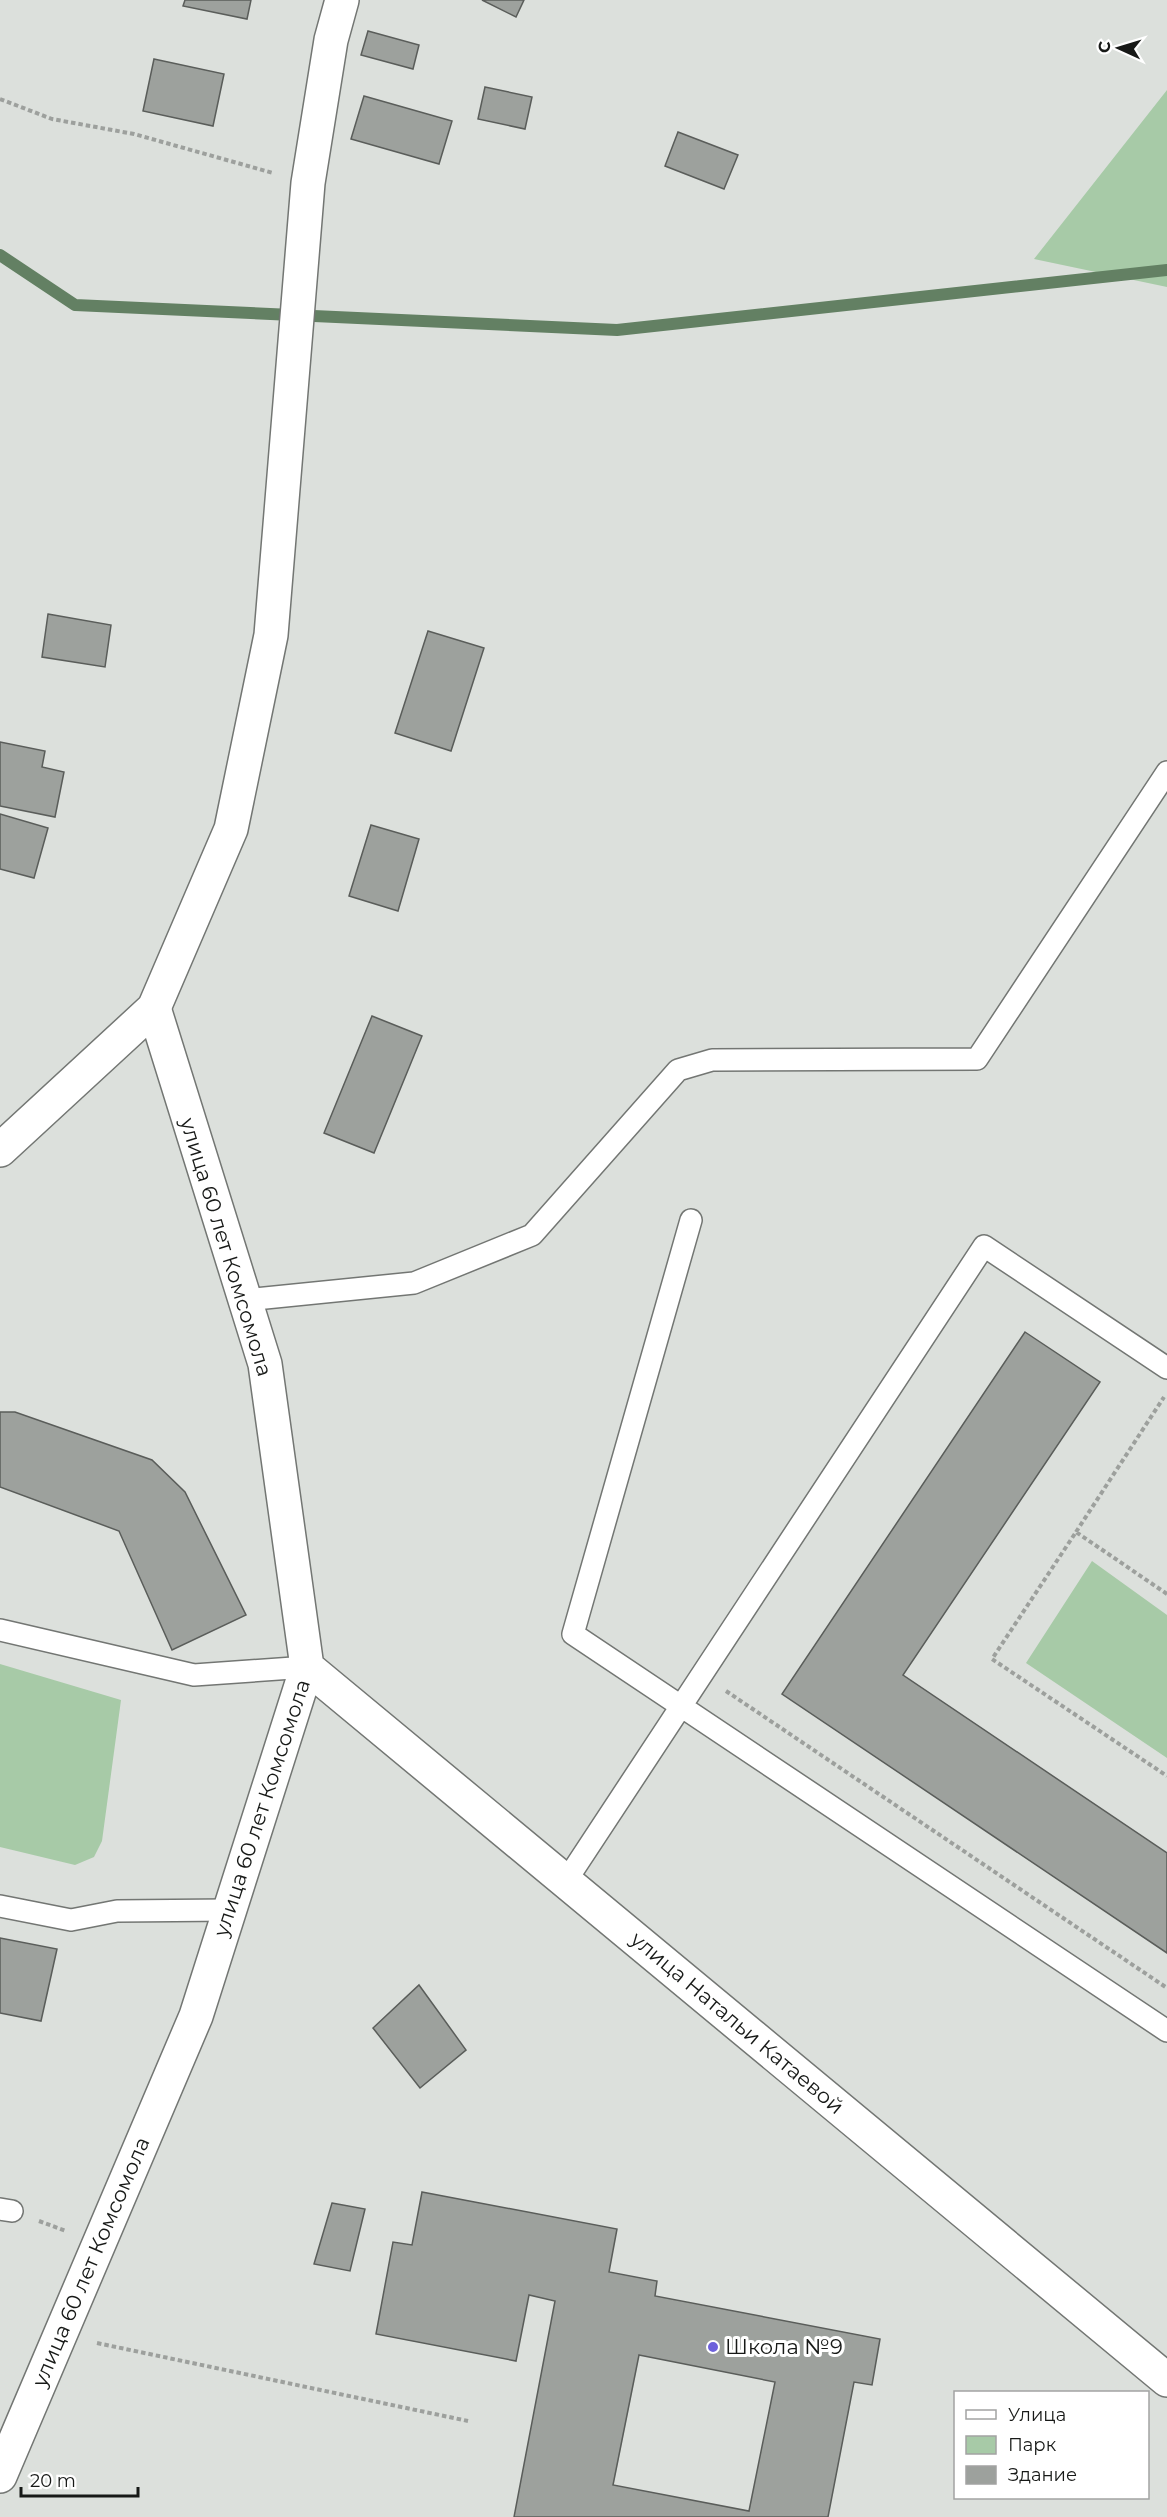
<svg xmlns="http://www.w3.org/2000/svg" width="1167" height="2517" viewBox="0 0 1167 2517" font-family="Montserrat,sans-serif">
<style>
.green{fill:#a7caa7}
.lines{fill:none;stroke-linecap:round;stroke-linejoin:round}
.stream{stroke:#638063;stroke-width:12}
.building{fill:#9da19d;stroke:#5a5d5a;stroke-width:1.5;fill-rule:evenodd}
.service-casing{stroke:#737673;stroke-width:24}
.minor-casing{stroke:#737673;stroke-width:36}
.secondary-casing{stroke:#737673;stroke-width:36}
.path{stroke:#9da09d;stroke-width:4;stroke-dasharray:4.5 3;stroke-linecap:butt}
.service{stroke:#fff;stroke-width:21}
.minor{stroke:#fff;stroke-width:33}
.secondary{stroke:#fff;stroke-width:33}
.poi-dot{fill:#6d61db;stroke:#fff;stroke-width:2}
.labels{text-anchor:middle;stroke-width:6;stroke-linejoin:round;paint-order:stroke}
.street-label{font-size:21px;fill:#171917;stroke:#fff}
.poi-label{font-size:21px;fill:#171917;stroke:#fff;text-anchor:start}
</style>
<rect width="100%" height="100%" fill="#dce0dc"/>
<path class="green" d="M 1167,90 L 1167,287 L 1034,259 Z
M 1092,1561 L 1167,1615 L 1167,1758 L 1026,1663 Z
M 0,1664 L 121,1700 L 102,1841 L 94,1857 L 75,1865 L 0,1847 Z"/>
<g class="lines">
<path class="stream" d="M 0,255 L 75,305 L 617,330 L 1167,270"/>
</g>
<path class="building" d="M 185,0 L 251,0 L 247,19 L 183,6 Z
M 482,0 L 524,0 L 516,17 Z
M 368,31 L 419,45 L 413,69 L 361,55 Z
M 154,59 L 224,74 L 213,126 L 143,111 Z
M 485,87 L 532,97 L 525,129 L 478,119 Z
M 364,96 L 452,121 L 439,164 L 351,139 Z
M 678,132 L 738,155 L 724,189 L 665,166 Z
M 48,614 L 111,625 L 105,667 L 42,657 Z
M 428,631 L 484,648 L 451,751 L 395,733 Z
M 0,742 L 45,751 L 42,767 L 64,772 L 55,817 L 0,806 Z
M 0,814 L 48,828 L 34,878 L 0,869 Z
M 371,825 L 419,839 L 398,911 L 349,896 Z
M 372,1016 L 422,1036 L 374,1153 L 324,1133 Z
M 1025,1332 L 1100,1382 L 903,1675 L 1167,1853 L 1167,1953 L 782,1694 Z
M 0,1412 L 15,1412 L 152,1460 L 185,1492 L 246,1615 L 172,1650 L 119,1531 L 0,1487 Z
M 0,1938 L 57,1949 L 41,2021 L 0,2013 Z
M 419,1985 L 466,2050 L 420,2088 L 373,2028 Z
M 422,2192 L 617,2229 L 609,2272 L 657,2281 L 655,2296 L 880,2339 L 872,2385 L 854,2382 L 828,2517 L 514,2517 L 555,2301 L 529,2295 L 516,2361 L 376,2334 L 393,2242 L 412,2245 ZM 639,2355 L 775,2382 L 749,2511 L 613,2485 Z
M 332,2203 L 365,2209 L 350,2271 L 314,2264 Z"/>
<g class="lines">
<g class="service-casing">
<path id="service" d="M 691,1220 L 573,1634 L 1167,2031
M 245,1300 L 414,1283 L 532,1235 L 678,1070 L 712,1060 L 977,1059 L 1167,772
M 0,1630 L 194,1675 L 307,1667
M 566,1881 L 984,1246 L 1167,1368
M 0,1906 L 71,1920 L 117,1911 L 230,1910
M 0,2209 L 12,2211"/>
</g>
<g class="minor-casing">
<path id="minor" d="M 307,1667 L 1167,2380
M 0,2476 L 196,2016 L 307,1667 L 265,1364 L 154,1008"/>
</g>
<g class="secondary-casing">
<path id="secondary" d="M 0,1150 L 154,1008 L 231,829 L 271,635 L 308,183 L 331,40 L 342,0"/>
</g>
<path class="path" d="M 0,99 L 52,119 L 134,134 L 273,173
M 1076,1532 L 1164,1397
M 1167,1594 L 1076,1532 L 992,1659 L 1167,1776
M 726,1691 L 1167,1988
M 39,2221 L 66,2231
M 97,2343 L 468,2421"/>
<use href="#service" class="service"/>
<use href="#minor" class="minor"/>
<use href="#secondary" class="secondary"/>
</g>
<circle class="poi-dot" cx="713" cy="2347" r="6"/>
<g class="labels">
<g class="street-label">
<text transform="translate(226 1247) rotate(73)" y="7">улица 60 лет Комсомола</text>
<text transform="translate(262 1808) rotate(-72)" y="7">улица 60 лет Комсомола</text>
<text transform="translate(737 2023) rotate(40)" y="7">улица Натальи Катаевой</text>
<text transform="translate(91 2262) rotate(-67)" y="7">улица 60 лет Комсомола</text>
</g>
<g class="poi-label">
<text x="725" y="2354">Школа №9</text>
</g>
</g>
<rect x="954" y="2391" width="195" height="108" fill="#ffffff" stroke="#a2a3a2" stroke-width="1.5"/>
<rect x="966" y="2410" width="30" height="9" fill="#ffffff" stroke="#a2a3a2" stroke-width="1.5"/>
<text x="1008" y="2421" font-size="18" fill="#171917">Улица</text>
<rect x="966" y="2436" width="30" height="18" fill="#a7caa7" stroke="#a2a3a2" stroke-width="1.5"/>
<text x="1008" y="2451" font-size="18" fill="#171917">Парк</text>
<rect x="966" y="2466" width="30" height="18" fill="#9da19d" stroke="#a2a3a2" stroke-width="1.5"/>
<text x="1008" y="2481" font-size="18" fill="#171917">Здание</text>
<g transform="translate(1119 48) rotate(274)" stroke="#ffffff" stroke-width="4.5" paint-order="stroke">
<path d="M0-4.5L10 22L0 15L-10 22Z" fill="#171917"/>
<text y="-9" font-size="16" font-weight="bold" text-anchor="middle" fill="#171917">С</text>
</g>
<path d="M21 2487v9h117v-9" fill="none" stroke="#171917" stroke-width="3"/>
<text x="30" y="2487" font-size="18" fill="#171917" stroke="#ffffff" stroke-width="4.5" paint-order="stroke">20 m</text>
</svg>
